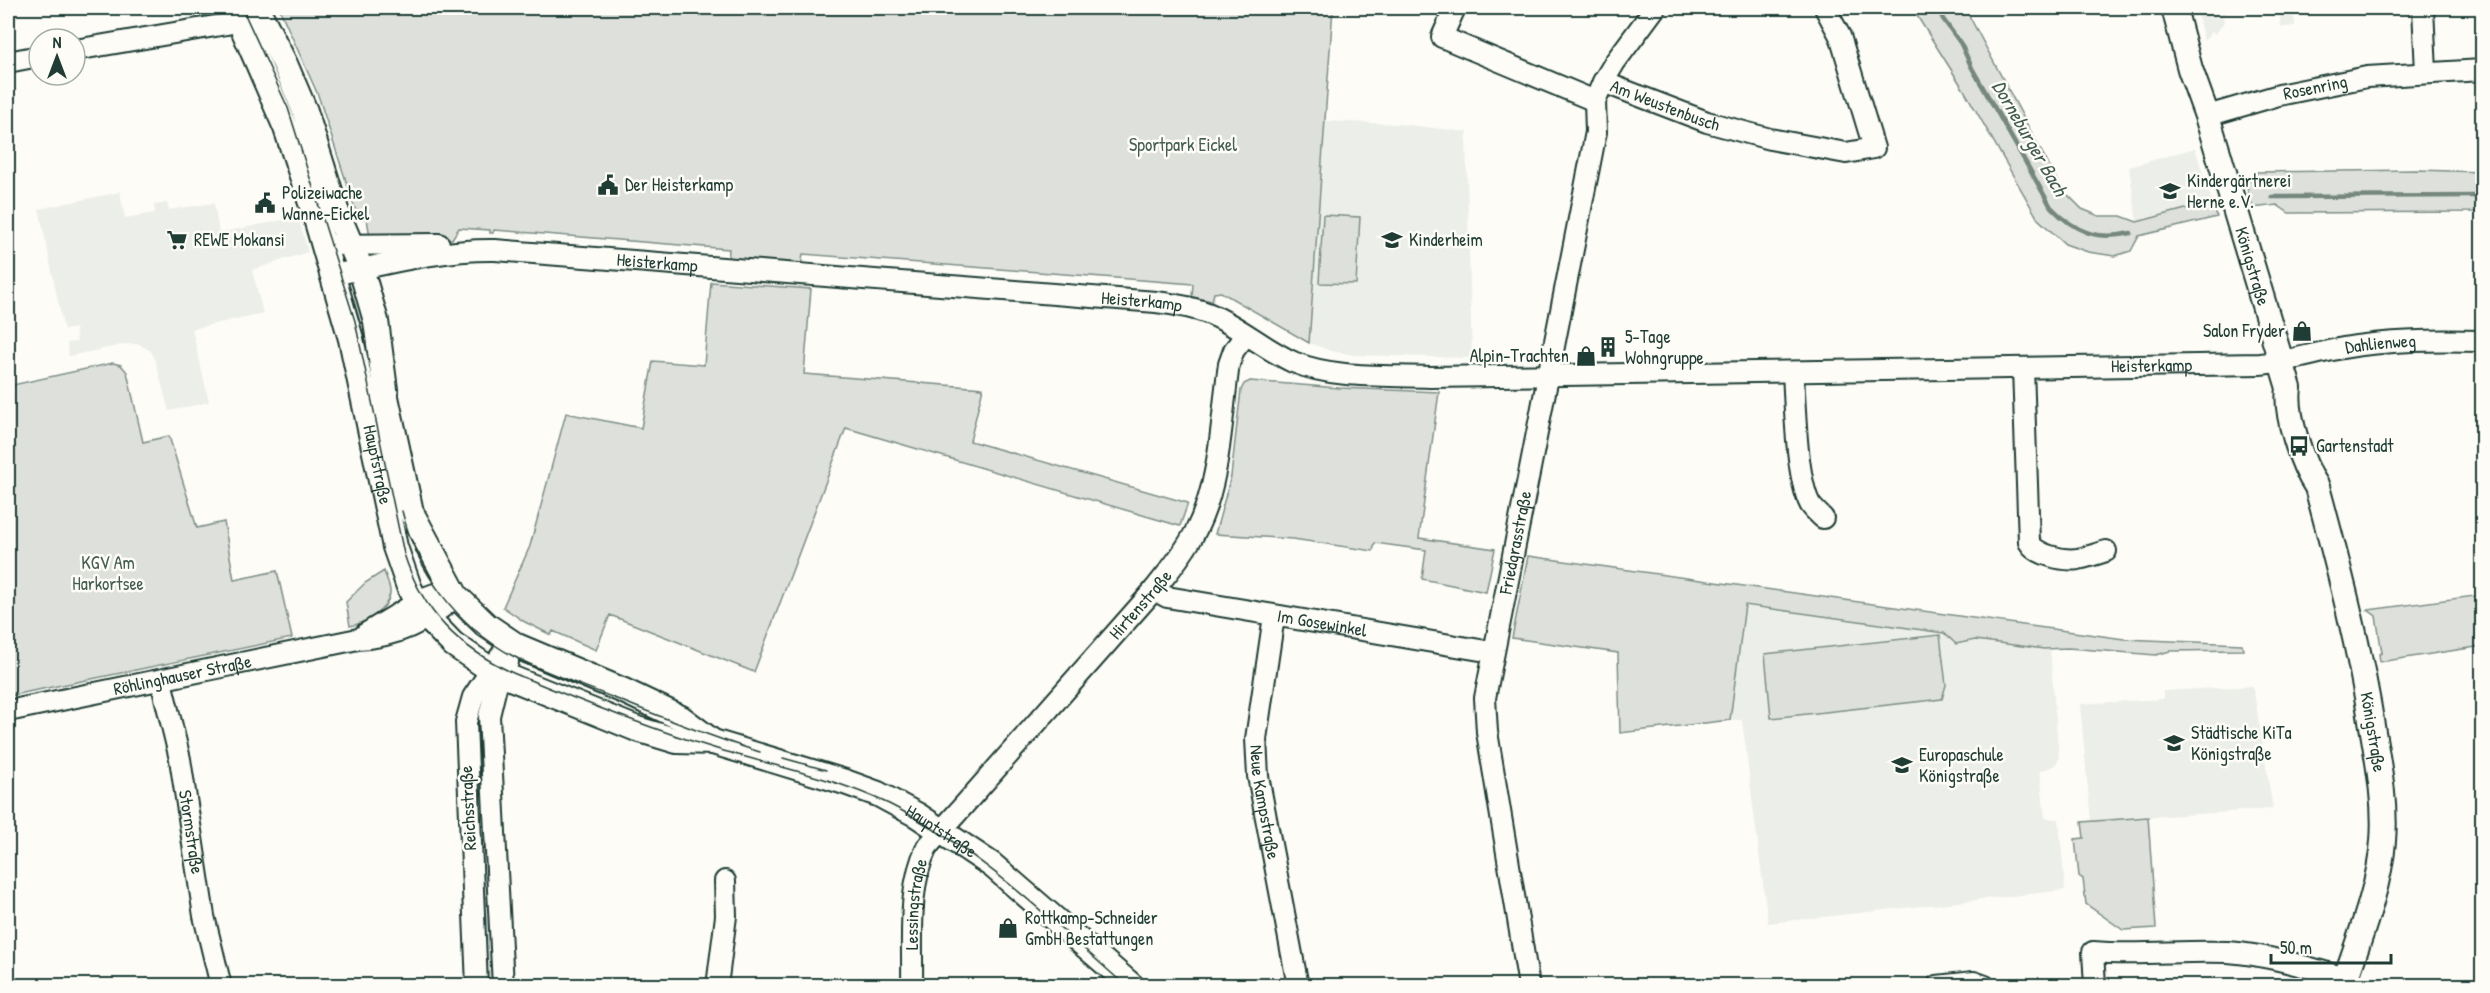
<svg xmlns="http://www.w3.org/2000/svg" width="2490" height="993" viewBox="0 0 2490 993" font-family="'Patrick Hand',sans-serif">
<style>
.built{fill:#eceee9}
.green{fill:#dde0db;stroke:#7e8e88;stroke-width:1.5}
.lines{fill:none;stroke-linecap:round;stroke-linejoin:round}
.stream{stroke:#75877f;stroke-width:4.5}
.minor-casing{stroke:#1f3d34;stroke-width:24}
.tertiary-casing{stroke:#1f3d34;stroke-width:28}
.minor{stroke:#fdfcf7;stroke-width:20}
.tertiary{stroke:#fdfcf7;stroke-width:24}
.tram{stroke:#1f3d34;stroke-width:1.5}
.labels{text-anchor:middle;stroke-width:5;stroke-linejoin:round;paint-order:stroke}
.street-label{font-size:18px;fill:#1f3d34;stroke:#fdfcf7}
.park-label{font-size:18px;fill:#455e55;stroke:#fdfcf7}
.poi-label{font-size:18px;fill:#1f3d34;stroke:#fdfcf7;text-anchor:start}
.water-label{font-size:20px;font-style:italic;fill:#435c53;stroke:#fdfcf7}
</style>
<rect width="100%" height="100%" fill="#fdfcf7"/>
<filter id="ink" filterUnits="userSpaceOnUse"><feTurbulence type="fractalNoise" baseFrequency=".0167" numOctaves="2"/><feDisplacementMap in="SourceGraphic" scale="12" xChannelSelector="R" yChannelSelector="G"/><feConvolveMatrix kernelMatrix="1 2 1 2 8 2 1 2 1" color-interpolation-filters="sRGB"/></filter>
<g filter="url(#ink)">
<path class="built" d="M 2196,8 L 2260,8 L 2226,13 L 2222,18 L 2225,20 L 2216,34 L 2212,32 L 2204,41 Z
M 2279,8 L 2293,8 L 2295,26 L 2281,27 Z
M 1325,121 L 1399,124 L 1468,132 L 1466,138 L 1472,358 L 1354,355 L 1331,351 L 1309,343 Z
M 2195,148 L 2212,202 L 2137,222 L 2129,167 Z
M 120,192 L 125,218 L 155,213 L 154,205 L 167,203 L 169,210 L 214,203 L 219,233 L 298,217 L 308,252 L 252,270 L 263,313 L 192,329 L 209,402 L 169,411 L 155,359 L 151,351 L 139,344 L 127,344 L 69,356 L 67,343 L 77,342 L 75,328 L 64,330 L 39,209 Z
M 1745,605 L 1944,633 L 1956,644 L 1975,640 L 2050,649 L 2059,759 L 2054,766 L 2040,771 L 2045,818 L 2059,819 L 2065,890 L 1768,923 L 1742,720 L 1730,720 Z
M 2253,686 L 2273,809 L 2091,821 L 2080,704 L 2163,699 L 2163,691 Z"/>
<path class="green" d="M 279,8 L 1333,8 L 1309,343 L 1221,292 L 1214,293 L 1212,301 L 1192,297 L 1193,284 L 803,254 L 801,267 L 728,262 L 729,249 L 494,230 L 493,233 L 490,233 L 490,230 L 459,228 L 452,239 L 370,237 L 367,219 L 358,218 L 318,95 Z
M 1912,8 L 1965,8 L 2061,188 L 2082,209 L 2099,216 L 2121,216 L 2137,222 L 2212,202 L 2217,217 L 2139,236 L 2131,251 L 2115,256 L 2088,252 L 2065,244 L 2038,219 L 1964,90 Z
M 2418,170 L 2482,172 L 2482,212 L 2289,213 L 2277,205 L 2253,208 L 2245,181 L 2257,178 L 2256,172 Z
M 1323,215 L 1360,217 L 1356,284 L 1319,283 Z
M 711,282 L 811,289 L 804,374 L 983,388 L 970,441 L 1188,503 L 1180,526 L 846,428 L 754,672 L 610,615 L 596,650 L 553,631 L 551,635 L 525,622 L 503,607 L 530,546 L 566,413 L 641,428 L 653,361 L 704,365 Z
M 113,363 L 121,365 L 127,372 L 143,442 L 169,436 L 197,528 L 224,522 L 234,580 L 277,571 L 292,638 L 8,696 L 8,386 Z
M 1250,381 L 1339,388 L 1439,392 L 1419,538 L 1495,549 L 1486,592 L 1422,579 L 1426,550 L 1375,543 L 1373,551 L 1293,539 L 1215,534 L 1231,476 L 1241,390 L 1244,384 Z
M 1528,556 L 2124,639 L 2242,644 L 2243,650 L 2170,651 L 2156,655 L 2068,648 L 2044,649 L 1975,640 L 1956,644 L 1944,633 L 1745,605 L 1730,720 L 1620,733 L 1618,653 L 1512,638 Z
M 384,571 C 386,578 391,586 390,594 C 387,611 365,623 350,626 L 346,602 L 365,583 Z
M 2482,595 L 2482,646 L 2380,662 L 2379,654 L 2382,653 L 2376,616 L 2368,610 Z
M 1940,635 L 1946,685 L 1942,699 L 1771,718 L 1765,654 Z
M 479,699 L 483,700 L 497,985 L 482,985 L 471,736 Z
M 2148,817 L 2156,928 L 2123,930 L 2086,904 L 2083,879 L 2079,876 L 2075,839 L 2084,838 L 2082,822 Z"/>
<g class="lines">
<path class="stream" d="M 1938,8 L 1943,19 L 1961,44 L 1972,68 L 2051,207 C 2075,232 2097,241 2131,233
M 2272,197 L 2482,196"/>
<g class="minor-casing">
<g id="minor">
<path d="M 1455,8 L 1442,37 L 1595,101"/>
<path d="M 2423,8 L 2426,72"/>
<path d="M 75,50 L 227,24 L 240,20"/>
<path d="M 8,62 L 39,56"/>
<path d="M 1603,82 L 1615,62 L 1655,8"/>
<path id="s1" d="M 1595,101 L 1603,82 L 1707,122 L 1770,139 L 1846,153 L 1874,148 L 1840,36 L 1825,8"/>
<path id="s2" d="M 2207,116 L 2279,95 L 2367,77 L 2482,70"/>
<path d="M 324,245 L 439,244"/>
<path id="s3" d="M 333,275 C 386,264 441,249 495,250 L 1156,302 C 1174,304 1192,307 1210,314 C 1239,326 1264,349 1293,362 C 1334,379 1386,375 1430,377 L 2260,364 C 2289,362 2315,353 2343,348 C 2388,340 2436,340 2482,341"/>
<path d="M 2023,368 L 2029,542 C 2036,555 2063,561 2078,559 C 2087,557 2097,554 2106,551"/>
<path d="M 1793,372 C 1795,405 1796,477 1810,504 C 1813,509 1819,514 1823,518"/>
<path id="s4" d="M 1154,590 L 1167,597 L 1492,652"/>
<path id="s5" d="M 1274,616 L 1256,739 L 1258,776 L 1298,986"/>
<path d="M 365,634 L 424,598 L 451,588"/>
<path id="s6" d="M 161,681 L 180,759 L 204,916 L 221,986"/>
<path id="s7" d="M 8,711 L 358,639 C 397,637 428,622 456,596"/>
<path d="M 477,986 L 466,722 L 473,697 L 510,642"/>
<path d="M 503,986 L 489,716 L 496,687 L 508,662"/>
<path d="M 717,986 L 726,916 L 725,881"/>
<path id="s8" d="M 912,986 C 913,941 907,888 927,847 L 1154,590 C 1168,572 1183,555 1194,534 C 1221,485 1221,418 1229,364 L 1234,350 L 1246,335"/>
<path id="s9" d="M 1529,986 L 1487,732 L 1485,698 L 1596,132 L 1595,101"/>
<path d="M 1937,986 L 1974,982 L 1985,986"/>
<path d="M 2095,986 L 2093,952 C 2138,956 2183,950 2228,952 C 2268,955 2307,967 2345,978"/>
</g>
</g>
<g class="tertiary-casing">
<g id="tertiary">
<path id="s10" d="M 234,8 L 286,128 L 315,215 L 351,339 L 395,547 L 409,587 L 421,611 L 453,644 L 491,670 L 637,729 L 677,741 L 713,742"/>
<path id="s11" d="M 257,8 L 285,64 L 305,111 L 336,210 L 361,269 L 376,321 L 386,397 L 411,512 L 456,596 L 486,625 L 517,646 L 624,691 L 681,718 L 713,742 L 845,782 L 878,794 L 917,815 L 992,865 L 1132,986"/>
<path id="s12" d="M 2174,8 L 2190,69 L 2207,116 L 2289,388 C 2285,415 2302,465 2317,487 C 2339,568 2360,649 2373,732 C 2379,767 2386,805 2383,841 C 2380,886 2358,942 2343,986"/>
</g>
</g>
<use href="#minor" class="minor"/>
<use href="#tertiary" class="tertiary"/>
<path class="tram" d="M 242,8 L 288,108 L 355,321 L 404,554 C 423,613 458,647 513,673 C 580,701 648,728 717,749 C 775,766 835,778 889,804 C 979,849 1051,920 1126,986
M 402,511 C 417,572 457,626 513,656 C 545,673 580,684 614,698 C 662,717 710,737 760,752
M 783,758 L 826,770"/>
</g>
</g>
<defs>
<g id="civic-bare" transform="scale(1.62)"><path d="M-.6-6.5H3V-4.5H.6V-3L4-1V1h2V6H-6V1h2V-1L-.6-3ZM-1.2 2.5V6h2.4V2.5Z" fill="#1f3d34" stroke="#fdfcf7" stroke-width="2.5" paint-order="stroke"/></g>
<g id="school-bare" transform="scale(1.62)"><path d="M0-5L7-2L0 1L-7-2ZM-4 1L0 2.5L4 1V4Q0 6-4 4Z" fill="#1f3d34" stroke="#fdfcf7" stroke-width="2.5" paint-order="stroke"/></g>
<g id="supermarket-bare" transform="scale(1.62)"><path d="M-6-5.5h2.5l.6 2H6L4.5 2H-2.5L-4.4-4H-6ZM-1.5 3.2a1.3 1.3 0 1 0 .1 0ZM3 3.2a1.3 1.3 0 1 0 .1 0Z" fill="#1f3d34" stroke="#fdfcf7" stroke-width="2.5" paint-order="stroke"/></g>
<g id="shop-bare" transform="scale(1.62)"><path d="M-5-2.5h2.3a2.7 3.5 0 0 1 5.4 0H5L5.5 6h-11ZM-1.5-2.5h3a1.5 2.3 0 0 0-3 0Z" fill="#1f3d34" stroke="#fdfcf7" stroke-width="2.5" paint-order="stroke"/></g>
<g id="building-bare" transform="scale(1.62)"><path d="M-4-6H4V6H1V3H-1V6H-4ZM-2.5-4.3h1.7v1.8h-1.7ZM.8-4.3h1.7v1.8H.8ZM-2.5-1h1.7V.8h-1.7ZM.8-1h1.7V.8H.8Z" fill="#1f3d34" stroke="#fdfcf7" stroke-width="2.5" paint-order="stroke"/></g>
<g id="bus-bare" transform="scale(1.62)"><path d="M-5-6H5V4H4V6H2V4H-2V6H-4V4H-5ZM-3.5-4V0h7V-4ZM-3.5 1.2v1.5H-2V1.2ZM2 1.2v1.5H3.5V1.2Z" fill="#1f3d34" stroke="#fdfcf7" stroke-width="2.5" paint-order="stroke"/></g>
</defs>
<g fill-rule="evenodd">
<use href="#civic-bare" x="608" y="185"/>
<use href="#school-bare" x="2170" y="191"/>
<use href="#civic-bare" x="265" y="203"/>
<use href="#supermarket-bare" x="177" y="240"/>
<use href="#school-bare" x="1392" y="240"/>
<use href="#shop-bare" x="2302" y="331"/>
<use href="#building-bare" x="1608" y="347"/>
<use href="#shop-bare" x="1586" y="356"/>
<use href="#bus-bare" x="2299" y="446"/>
<use href="#school-bare" x="2174" y="743"/>
<use href="#school-bare" x="1902" y="765"/>
<use href="#shop-bare" x="1008" y="928"/>
</g>
<g class="labels">
<g class="street-label">
<text dy="6" stroke="none"><textPath href="#s2" startOffset="112">Rosenring</textPath></text>
<text dy="6" stroke="none"><textPath href="#s1" startOffset="87">Am Weustenbusch</textPath></text>
<text dy="6" stroke="none"><textPath href="#s3" startOffset="327">Heisterkamp</textPath></text>
<text dy="6" stroke="none"><textPath href="#s12" startOffset="270">Königstraße</textPath></text>
<text dy="6" stroke="none"><textPath href="#s3" startOffset="813">Heisterkamp</textPath></text>
<text dy="6" stroke="none"><textPath href="#s3" startOffset="2070">Dahlienweg</textPath></text>
<text dy="6" stroke="none"><textPath href="#s3" startOffset="1839">Heisterkamp</textPath></text>
<text dy="6" stroke="none"><textPath href="#s10" startOffset="480">Hauptstraße</textPath></text>
<text dy="6" stroke="none"><textPath href="#s9" startOffset="450">Friedgrasstraße</textPath></text>
<text dy="6" stroke="none"><textPath href="#s8" startOffset="464">Hirtenstraße</textPath></text>
<text dy="6" stroke="none"><textPath href="#s4" startOffset="172">Im Gosewinkel</textPath></text>
<text dy="6" stroke="none"><textPath href="#s7" startOffset="178">Röhlinghauser Straße</textPath></text>
<text dy="6" stroke="none"><textPath href="#s12" startOffset="753">Königstraße</textPath></text>
<text dy="6" stroke="none"><textPath href="#s5" startOffset="188">Neue Kampstraße</textPath></text>
<text transform="translate(468 808) rotate(-93)" y="6">Reichsstraße</text>
<text dy="6" stroke="none"><textPath href="#s11" startOffset="1170">Hauptstraße</textPath></text>
<text dy="6" stroke="none"><textPath href="#s6" startOffset="154">Stormstraße</textPath></text>
<text dy="6" stroke="none"><textPath href="#s8" startOffset="82">Lessingstraße</textPath></text>
</g>
<g class="park-label">
<text x="1183" y="151">Sportpark Eickel</text>
<text x="108" y="569">KGV Am<tspan x="108" dy="21">Harkortsee</tspan></text>
</g>
<g class="poi-label">
<text x="2187" y="187">Kindergärtnerei<tspan x="2187" dy="21">Herne e.V.</tspan></text>
<text x="625" y="191">Der Heisterkamp</text>
<text x="282" y="199">Polizeiwache<tspan x="282" dy="21">Wanne-Eickel</tspan></text>
<text x="194" y="246">REWE Mokansi</text>
<text x="1409" y="246">Kinderheim</text>
<text x="2285" y="337" text-anchor="end">Salon Fryder</text>
<text x="1625" y="343">5-Tage<tspan x="1625" dy="21">Wohngruppe</tspan></text>
<text x="1569" y="362" text-anchor="end">Alpin-Trachten</text>
<text x="2316" y="452">Gartenstadt</text>
<text x="2191" y="739">Städtische KiTa<tspan x="2191" dy="21">Königstraße</tspan></text>
<text x="1919" y="761">Europaschule<tspan x="1919" dy="21">Königstraße</tspan></text>
<text x="1025" y="924">Rottkamp-Schneider<tspan x="1025" dy="21">GmbH Bestattungen</tspan></text>
</g>
<g class="water-label">
<text transform="translate(2030 138) rotate(60)" y="7">Dorneburger Bach</text>
</g>
</g>
<rect width="2490" height="993" fill="none" stroke="#fdfcf7" stroke-width="30"/>
<rect x="15" y="15" width="2460" height="963" fill="none" stroke="#1f3d34" stroke-width="2" filter="url(#ink)"/>
<g transform="translate(57 57)"><circle r="28" fill="#fdfcf7" stroke="#a4b0a9" stroke-width="1.5"/>
<path d="M0-4.5L10 22L0 15L-10 22Z" fill="#1f3d34"/>
<text y="-9" font-size="16" font-weight="bold" text-anchor="middle" fill="#1f3d34">N</text>
</g>
<path d="M2271 954v9h120v-9" fill="none" stroke="#1f3d34" stroke-width="3"/>
<text x="2280" y="954" font-size="18" fill="#1f3d34" stroke="#fdfcf7" stroke-width="4.5" paint-order="stroke">50 m</text>
</svg>
